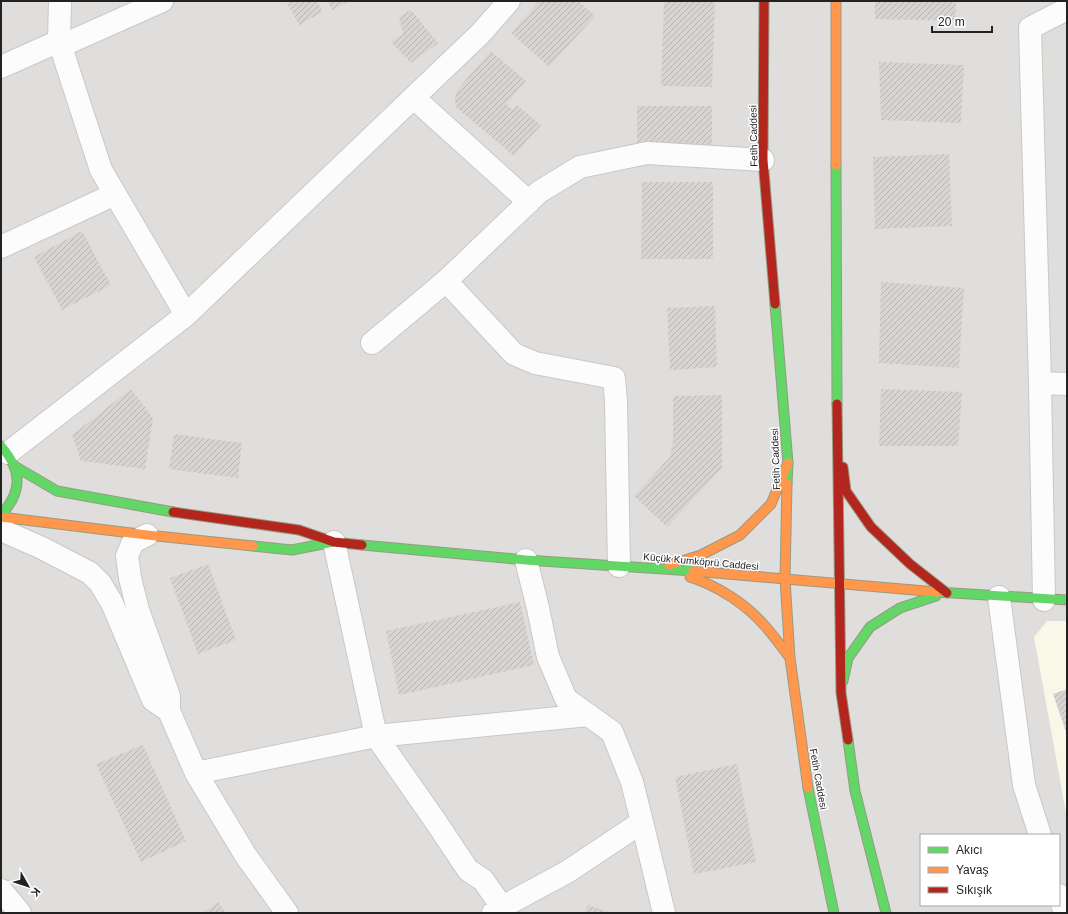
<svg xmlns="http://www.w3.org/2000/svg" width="1068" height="914" viewBox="0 0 1068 914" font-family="Arial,sans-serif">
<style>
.residential{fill:#dfdedc;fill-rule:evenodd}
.education{fill:#f8f7e8}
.building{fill:url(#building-hatch)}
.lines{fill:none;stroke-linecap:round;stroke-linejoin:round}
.street-casing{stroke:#c9c8c7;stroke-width:24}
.fast-casing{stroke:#999a82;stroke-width:11}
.slow-casing{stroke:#999a82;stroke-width:11}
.jam-casing{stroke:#999a82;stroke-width:11}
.street{stroke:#fdfcfc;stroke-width:22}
.fast{stroke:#63d668;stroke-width:9}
.slow{stroke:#ff974d;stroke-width:9}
.jam{stroke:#b3261e;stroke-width:9}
.labels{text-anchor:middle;stroke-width:3;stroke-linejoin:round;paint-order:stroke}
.street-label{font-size:10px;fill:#222;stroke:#fff}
</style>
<defs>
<pattern id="building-hatch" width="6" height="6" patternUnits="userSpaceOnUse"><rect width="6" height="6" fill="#d7d4d2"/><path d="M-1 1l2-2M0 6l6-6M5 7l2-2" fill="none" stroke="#b8b6b4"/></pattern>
</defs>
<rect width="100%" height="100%" fill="#f0eeeb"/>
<path class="residential" d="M 1,1 L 1067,1 L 1067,913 L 1,913 ZM 921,835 L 1059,835 L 1059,905 L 921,905 Z"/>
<path class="education" d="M 1047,621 L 1067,621 L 1067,818 L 1034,637 Z"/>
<path class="building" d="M 286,1 L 317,1 L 323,12 L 299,25 Z
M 327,1 L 349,1 L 332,10 Z
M 539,1 L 578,1 L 595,16 L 549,67 L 511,33 Z
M 664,1 L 715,1 L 712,87 L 661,86 Z
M 875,1 L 956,1 L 955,21 L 875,19 Z
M 411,10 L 438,43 L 411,63 L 391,42 L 403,34 L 399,17 Z
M 491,51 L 526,81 L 506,104 L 513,110 L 517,105 L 541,125 L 514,156 L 456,107 L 455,98 L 457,90 Z
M 879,62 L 964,65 L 961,123 L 881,120 Z
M 637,106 L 712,106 L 712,148 L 637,148 Z
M 949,154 L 952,226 L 875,229 L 873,157 Z
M 642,182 L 713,182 L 713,259 L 641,259 Z
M 82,231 L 111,285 L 62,310 L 34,257 Z
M 881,282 L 964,288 L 959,368 L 879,363 Z
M 715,306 L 717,367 L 670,370 L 667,308 Z
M 131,389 L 153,418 L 145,469 L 81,461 L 72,435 Z
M 881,389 L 962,392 L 958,446 L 879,446 Z
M 722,395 L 722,468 L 667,527 L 634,496 L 670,457 L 673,443 L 673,396 Z
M 174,434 L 242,443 L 238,478 L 169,469 Z
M 208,564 L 236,640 L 198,654 L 170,578 Z
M 520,602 L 534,665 L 399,695 L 386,631 Z
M 1067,689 L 1067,735 L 1053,694 Z
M 143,745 L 186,841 L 141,862 L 96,764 Z
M 737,764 L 756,862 L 694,874 L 675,777 Z
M 218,902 L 226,913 L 203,913 Z
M 588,905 L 612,913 L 585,913 Z"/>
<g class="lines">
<g class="street-casing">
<path id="street" d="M 60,1 L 59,41 L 101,170 L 186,315
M 61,46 L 162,1
M 1,67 L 59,41
M 414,98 L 529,202
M 1,247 L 115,194
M 372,343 L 446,281
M 1040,383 L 1067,384
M 8,453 L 186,315 L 481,33 L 509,1
M 1,530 L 42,548 L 90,573 L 100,583 L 112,603 L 153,700 L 169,711
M 147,535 L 133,542 L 127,556 L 130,578 L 138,610 L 169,696 L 169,711 L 196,773 L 246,856 L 287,913
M 334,542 L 376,736 L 436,822 L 468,870 L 483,880 L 502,907
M 619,566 L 616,401 L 614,378 L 535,363 L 514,354 L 446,281 L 539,192 L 580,167 L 647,153 L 763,160
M 999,597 L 1024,785 L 1040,835
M 1044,600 L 1040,383 L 1030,28 L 1067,9
M 196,773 L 376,736 L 589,715
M 642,822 L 664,913
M 1,890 L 20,913
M 1059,895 L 1065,913
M 493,913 L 502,907 L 567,872 L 642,822 L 632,782 L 612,732 L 566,699 L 548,657 L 538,608 L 526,560"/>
</g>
<g class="fast-casing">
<path id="fast" d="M 836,165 L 837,404
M 775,304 L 788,463 L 787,484
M 1,446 C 22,470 23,491 1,515
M 16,467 L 57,491 L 173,512
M 362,545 L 526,560 L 693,571
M 253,546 L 292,550 L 333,542
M 937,592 L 1067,600
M 843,681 L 848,658 L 870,627 L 900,608 L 936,596
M 848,740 L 855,791 L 886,913
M 808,788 L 834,913"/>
</g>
<g class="slow-casing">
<path id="slow" d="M 836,1 L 836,165
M 787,484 L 785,579 L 790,658 L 808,788
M 1,517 L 147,535 L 253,546
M 669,565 L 701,555 L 740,535 L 771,504 L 788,463
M 693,571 L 937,592
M 690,577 C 718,586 746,604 765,626 C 774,636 782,647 790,658"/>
</g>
<g class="jam-casing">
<path id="jam" d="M 764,1 L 763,160 L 775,304
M 837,404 L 841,693 L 848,740
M 843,467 L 846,491 L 871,527 L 910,564 L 947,593
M 173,512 L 299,530 L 334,542 L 362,545"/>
</g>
<use href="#street" class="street"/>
<use href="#fast" class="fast"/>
<use href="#slow" class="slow"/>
<use href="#jam" class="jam"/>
</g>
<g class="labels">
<g class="street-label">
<text transform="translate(753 136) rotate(-91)" y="4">Fetih Caddesi</text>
<text transform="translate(775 459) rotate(-92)" y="4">Fetih Caddesi</text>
<text transform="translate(701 561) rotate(5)" y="4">Küçük Kumköprü Caddesi</text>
<text transform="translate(819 779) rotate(80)" y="4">Fetih Caddesi</text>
</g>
</g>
<rect width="1068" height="914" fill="none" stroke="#222222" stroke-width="4"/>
<rect x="920" y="834" width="140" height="72" fill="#ffffff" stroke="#a7a7a7"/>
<rect x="928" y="847" width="20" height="6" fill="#63d668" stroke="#a7a7a7"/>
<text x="956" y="854" font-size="12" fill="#222222">Akıcı</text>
<rect x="928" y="867" width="20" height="6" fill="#ff974d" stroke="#a7a7a7"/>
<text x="956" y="874" font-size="12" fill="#222222">Yavaş</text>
<rect x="928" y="887" width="20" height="6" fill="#b3261e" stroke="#a7a7a7"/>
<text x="956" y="894" font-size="12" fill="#222222">Sıkışık</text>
<g transform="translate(28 886) rotate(129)" stroke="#ffffff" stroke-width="3" paint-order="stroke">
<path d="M0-3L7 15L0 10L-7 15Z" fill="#222222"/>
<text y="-6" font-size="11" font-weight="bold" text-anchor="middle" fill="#222222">K</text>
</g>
<path d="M932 26v6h60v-6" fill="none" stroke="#222222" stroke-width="2"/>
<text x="938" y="26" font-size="12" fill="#222222" stroke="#ffffff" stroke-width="3" paint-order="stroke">20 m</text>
</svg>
